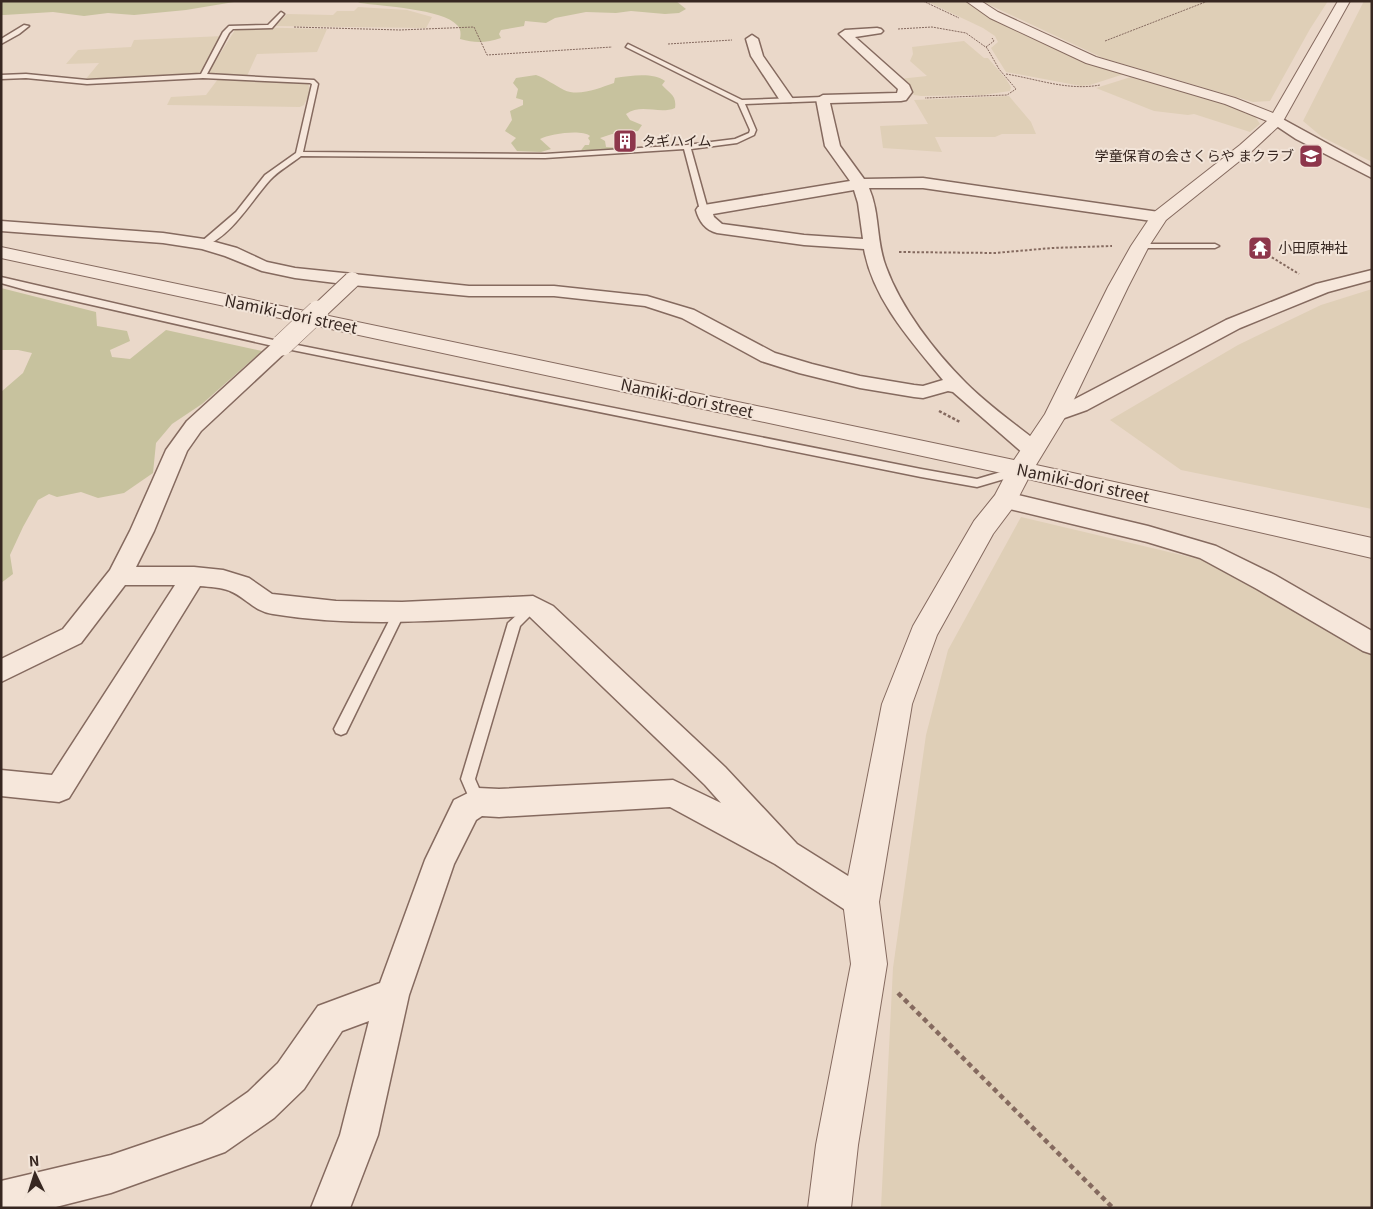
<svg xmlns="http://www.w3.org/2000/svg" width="1373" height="1209" viewBox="0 0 1373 1209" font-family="Georgia,'Noto Sans JP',serif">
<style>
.farmland{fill:#dfcfb7}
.green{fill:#c7c29e}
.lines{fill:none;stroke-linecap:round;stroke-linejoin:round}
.service-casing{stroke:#856a5f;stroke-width:3}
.minor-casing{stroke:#856a5f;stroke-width:3}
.tertiary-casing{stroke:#856a5f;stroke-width:2}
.path-far3{stroke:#856a5f;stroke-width:1;stroke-dasharray:2 1;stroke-linecap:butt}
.path-far2{stroke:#856a5f;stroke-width:2;stroke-dasharray:2.5 2;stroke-linecap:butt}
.path-far1{stroke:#856a5f;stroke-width:2.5;stroke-dasharray:3 2;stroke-linecap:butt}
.path{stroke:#856a5f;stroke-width:4.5;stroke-dasharray:5 4;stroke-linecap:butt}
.service{fill:#f6e7db;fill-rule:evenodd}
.minor{fill:#f6e7db;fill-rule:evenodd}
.tertiary{fill:#f6e7db;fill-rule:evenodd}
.minor-bridge-far1-casing{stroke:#856a5f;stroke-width:18;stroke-linecap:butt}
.minor-bridge-casing{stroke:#856a5f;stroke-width:22;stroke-linecap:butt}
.minor-bridge-far1{stroke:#f6e7db;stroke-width:16}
.minor-bridge{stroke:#f6e7db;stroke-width:21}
.labels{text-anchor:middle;stroke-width:4;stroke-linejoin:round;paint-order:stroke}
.far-poi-label{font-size:14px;fill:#372721;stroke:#f2e4d8;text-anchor:start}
.street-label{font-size:16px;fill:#372721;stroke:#f2e4d8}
</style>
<rect width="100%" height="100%" fill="#ead8c9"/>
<path class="farmland" d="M 926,1 L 966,1 L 989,15 L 1124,74 L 1090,85 L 1081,86 L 1006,72 L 991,48 L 998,42 L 995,36 L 983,28 Z
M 981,1 L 1328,1 L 1310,29 L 1270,101 L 1253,102 L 1103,58 Z
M 1364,1 L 1372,1 L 1372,162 L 1322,137 L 1303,121 Z
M 358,7 L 407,10 L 432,17 L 426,28 L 275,26 L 287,14 L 333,15 L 337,11 L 354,11 Z
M 240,28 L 244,27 L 327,29 L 317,52 L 257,54 L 247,76 L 209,75 L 208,73 L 235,30 Z
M 223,36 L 204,69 L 197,75 L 85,80 L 99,63 L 66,64 L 78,50 L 131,47 L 134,40 Z
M 964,41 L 984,58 L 988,58 L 1006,79 L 1011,87 L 1010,91 L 983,95 L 921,96 L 914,95 L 899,79 L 927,76 L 910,61 L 913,54 L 912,47 Z
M 1134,76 L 1239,108 L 1254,115 L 1260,124 L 1250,132 L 1194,114 L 1188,115 L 1154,111 L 1096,88 Z
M 218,79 L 308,82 L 310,92 L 304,105 L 300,107 L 167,105 L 171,97 L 206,95 Z
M 1009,96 L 1031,122 L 1036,134 L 1002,134 L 995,137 L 935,137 L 942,152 L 883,148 L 880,126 L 928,124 L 914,100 Z
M 1372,289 L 1372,509 L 1181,470 L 1110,420 L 1238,345 L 1321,305 Z
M 1021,517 L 1211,562 L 1372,655 L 1372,1208 L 881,1208 L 893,968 L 926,735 L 948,650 Z"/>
<path class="green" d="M 1,1 L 240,1 L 186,10 L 134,15 L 108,13 L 84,16 L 53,12 L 4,15 L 1,15 Z
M 356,1 L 676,1 L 686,9 L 679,13 L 665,14 L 631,11 L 616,13 L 586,12 L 555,18 L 546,23 L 525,21 L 524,26 L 501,30 L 499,34 L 501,38 C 486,43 475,43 460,39 C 461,34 461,29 457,25 C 443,9 381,6 360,3 Z
M 536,75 C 547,79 554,85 564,90 C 579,97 599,88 614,83 L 615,78 C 630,76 653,72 665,81 L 662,85 C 669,93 677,95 675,108 C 659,115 642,103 626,114 L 630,120 L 642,125 L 638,131 L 612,134 L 600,138 L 605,141 L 606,147 L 626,148 L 626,150 L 579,155 L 579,153 L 585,145 L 589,145 L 590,141 L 588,138 L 590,136 C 581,129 550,134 540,139 L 551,149 L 541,152 L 517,151 L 511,143 L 516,138 L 505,131 L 512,120 L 510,111 L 523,105 L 523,100 L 516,98 L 518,89 L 513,83 L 516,78 Z
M 1,288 L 96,312 L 97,326 L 127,331 L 130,341 L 110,350 L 112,357 L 130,359 L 166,330 L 262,351 L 202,404 L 172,424 L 156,443 L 153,473 L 124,493 L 98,498 L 81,492 L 57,497 L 49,494 L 38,500 L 23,527 L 10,555 L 13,574 L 1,583 L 1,392 L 23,373 L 32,353 L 18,350 L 1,350 Z"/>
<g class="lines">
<g class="service-casing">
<path id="service" d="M 281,12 L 284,14 L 272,28 L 233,29 L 229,33 L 207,74 L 314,80 L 318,84 L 303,152 L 545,154 L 687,145 L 735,139 L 749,133 L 750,130 L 738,103 L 626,47 L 628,44 L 742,100 L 823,97 L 826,99 L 823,101 L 745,104 L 756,130 L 754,135 L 737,143 L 691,149 L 708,210 L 704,212 L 700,210 L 684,149 L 545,158 L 301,156 C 291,164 278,171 270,180 C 251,201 231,237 204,246 L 201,246 L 201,242 L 236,212 L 265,175 L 296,153 L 312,84 L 310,83 L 203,78 L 87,84 L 26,78 L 1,79 L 1,75 L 26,74 L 87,80 L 201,74 L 223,32 L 229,26 L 268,25 Z
M 24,25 L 29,26 L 19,34 L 1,44 L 1,39 Z
M 1137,244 L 1215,244 L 1219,246 L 1215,248 L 1140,248 L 1136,246 Z
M 1,277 L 282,342 L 921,469 L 977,479 L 1021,466 L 1026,470 L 1025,473 L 977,487 L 921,477 L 282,348 L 26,290 L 1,283 Z
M 533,602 L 537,604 L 539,607 L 520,626 L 475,779 L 485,802 L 483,807 L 478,809 L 473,807 L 461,779 L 508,623 L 529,604 Z
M 399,607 L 403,609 L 405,612 L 346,733 L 341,735 L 336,733 L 334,729 L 336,725 L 395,609 Z"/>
</g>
<g class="minor-casing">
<path id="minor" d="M 877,28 L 881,29 L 883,31 L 881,33 L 855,37 L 909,85 L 912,92 L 906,100 L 901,101 L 830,103 L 840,146 L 864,179 L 923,178 L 1159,212 L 1165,214 L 1167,217 L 1165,220 L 1159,222 L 923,188 L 869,188 C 880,213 876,242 886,267 C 901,308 934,351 966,383 C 988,405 1015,424 1040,444 L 1043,449 L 1040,454 L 1032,456 L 1024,454 L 953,392 L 948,391 L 923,398 L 914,397 L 860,388 L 799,373 L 761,361 L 682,318 L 645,306 L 554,296 L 469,296 L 352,285 L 295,278 L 262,271 L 225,256 L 202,249 L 163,243 L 1,231 L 1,221 L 163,233 L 204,239 L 237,248 L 267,262 L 295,268 L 469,286 L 554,286 L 647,296 L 694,310 L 775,353 L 812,364 L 860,376 L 914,385 L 923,386 L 943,380 C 912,342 873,300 864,249 L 804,245 L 717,233 C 705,230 699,221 696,210 L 698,207 L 704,205 L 850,181 L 825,146 L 816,99 L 823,95 L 897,93 L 898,89 L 839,34 L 845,30 ZM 854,190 L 858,203 L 863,239 L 804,235 L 722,224 L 714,217 L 713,214 Z
M 752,35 L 758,39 L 763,56 L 793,99 L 791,102 L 781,102 L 751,56 L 746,39 Z
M 1277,116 L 1372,168 L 1372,178 L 1296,139 L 1272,123 L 1270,120 Z
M 1372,270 L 1372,280 L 1328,292 L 1240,328 L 1087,410 L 1056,421 L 1049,419 L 1046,414 L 1049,409 L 1073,400 L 1226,320 L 1316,284 Z
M 282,339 L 289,341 L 291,345 L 289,349 L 201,431 L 187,451 L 154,531 L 136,567 L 194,567 L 223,570 L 249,578 L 272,594 L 336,601 L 402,602 L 533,596 L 553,606 L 725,767 L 797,844 L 872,891 L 877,902 L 872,913 L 861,918 L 850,913 L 775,864 L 670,807 L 499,817 L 482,816 L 476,820 L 454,864 L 409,995 L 378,1135 L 350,1208 L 311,1208 L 340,1135 L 369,1021 L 342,1031 L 304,1089 L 274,1118 L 225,1152 L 111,1193 L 52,1208 L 1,1208 L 1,1181 L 111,1155 L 202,1124 L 248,1092 L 278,1063 L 318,1006 L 380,983 L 425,860 L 454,800 L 478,788 L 499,789 L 673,780 L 721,803 L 705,785 L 529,616 C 444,620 358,628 273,614 C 253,611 247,598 230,591 C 221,587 210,587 200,586 L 69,798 L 59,802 L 1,796 L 1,770 L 52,775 L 175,585 L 125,585 L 81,643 L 1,682 L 1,659 L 63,629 L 110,570 L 130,531 L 166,450 L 187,421 L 275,341 Z
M 1005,492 L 1148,526 L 1216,546 L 1275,575 L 1372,631 L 1372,654 L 1363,651 L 1257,589 L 1200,558 L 1147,542 L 997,506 L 994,500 L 997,494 Z"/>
</g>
<g class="tertiary-casing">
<path id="tertiary" d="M 966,1 L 981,1 L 998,12 L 1096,57 L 1235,98 L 1273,113 L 1338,1 L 1350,1 L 1282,123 L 1252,151 L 1166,220 L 1149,246 L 1128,287 L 1067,414 L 1036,465 L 1372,538 L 1372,558 L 1028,479 L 1014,506 L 993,534 L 937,635 L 912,704 L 879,902 L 887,964 L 858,1145 L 851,1208 L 808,1208 L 816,1145 L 851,964 L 843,902 L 882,704 L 913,626 L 974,521 L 995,495 L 1006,474 L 1,258 L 1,247 L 1014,460 L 1045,414 L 1108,287 L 1131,246 L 1153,213 L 1240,145 L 1267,121 L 1225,104 L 1086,63 L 990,18 Z"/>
</g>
<path class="path-far3" d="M 923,1 L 959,18
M 294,27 L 400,30 L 474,27 L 487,55 L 612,47
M 898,29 L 932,27 L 966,33 L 987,48 L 999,69 L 1016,89 L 1007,95 L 925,98
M 1105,41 L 1208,1
M 668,44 L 732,40
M 986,47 L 994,41 L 992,38
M 1006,74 C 1037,79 1068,91 1100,85"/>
<path class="path-far2" d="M 899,252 L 995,253 L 1052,248 L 1112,246
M 1268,255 L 1299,274"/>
<path class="path-far1" d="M 939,411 L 960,422"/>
<path class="path" d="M 898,993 L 1113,1208"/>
<use href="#service" class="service"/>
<use href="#minor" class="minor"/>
<use href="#tertiary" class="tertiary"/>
<g class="minor-bridge-far1-casing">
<path id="minor-bridge-far1" d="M 317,313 L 352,280"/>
</g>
<g class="minor-bridge-casing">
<path id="minor-bridge" d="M 282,345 L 318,311"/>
</g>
<use href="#minor-bridge-far1" class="minor-bridge-far1"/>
<use href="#minor-bridge" class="minor-bridge"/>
</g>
<defs>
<g id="building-square" transform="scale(1.25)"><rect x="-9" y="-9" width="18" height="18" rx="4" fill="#8d364b" stroke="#f2e4d8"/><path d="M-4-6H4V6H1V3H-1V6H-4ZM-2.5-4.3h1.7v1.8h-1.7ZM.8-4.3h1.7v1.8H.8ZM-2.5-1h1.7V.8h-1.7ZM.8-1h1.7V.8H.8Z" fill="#fff"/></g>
<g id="school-square" transform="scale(1.25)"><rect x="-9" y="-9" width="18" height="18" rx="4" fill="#8d364b" stroke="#f2e4d8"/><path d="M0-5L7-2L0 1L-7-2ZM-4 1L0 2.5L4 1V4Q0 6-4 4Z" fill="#fff"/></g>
<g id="temple-square" transform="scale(1.25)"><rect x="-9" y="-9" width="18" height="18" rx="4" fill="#8d364b" stroke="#f2e4d8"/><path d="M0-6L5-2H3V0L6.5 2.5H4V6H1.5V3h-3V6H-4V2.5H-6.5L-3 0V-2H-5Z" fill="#fff"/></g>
</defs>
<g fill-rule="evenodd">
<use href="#building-square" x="625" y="141"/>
<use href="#school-square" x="1311" y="156"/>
<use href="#temple-square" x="1260" y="248"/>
</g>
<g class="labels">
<g class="far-poi-label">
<text x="642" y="146">タギハイム</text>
<text x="1294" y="161" text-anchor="end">学童保育の会さくらや まクラブ</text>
<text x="1278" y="253">小田原神社</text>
</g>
<g class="street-label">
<text transform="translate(291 314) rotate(12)" y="6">Namiki-dori street</text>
<text transform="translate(687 398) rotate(12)" y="6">Namiki-dori street</text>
<text transform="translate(1083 483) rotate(12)" y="6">Namiki-dori street</text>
</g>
</g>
<rect width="1373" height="1209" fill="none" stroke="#372721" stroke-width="5"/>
<g transform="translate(35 1174) rotate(356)" stroke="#f2e4d8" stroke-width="4" paint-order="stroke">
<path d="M0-4L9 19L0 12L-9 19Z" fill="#372721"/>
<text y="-8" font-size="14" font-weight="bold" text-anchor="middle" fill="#372721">N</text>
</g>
</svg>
